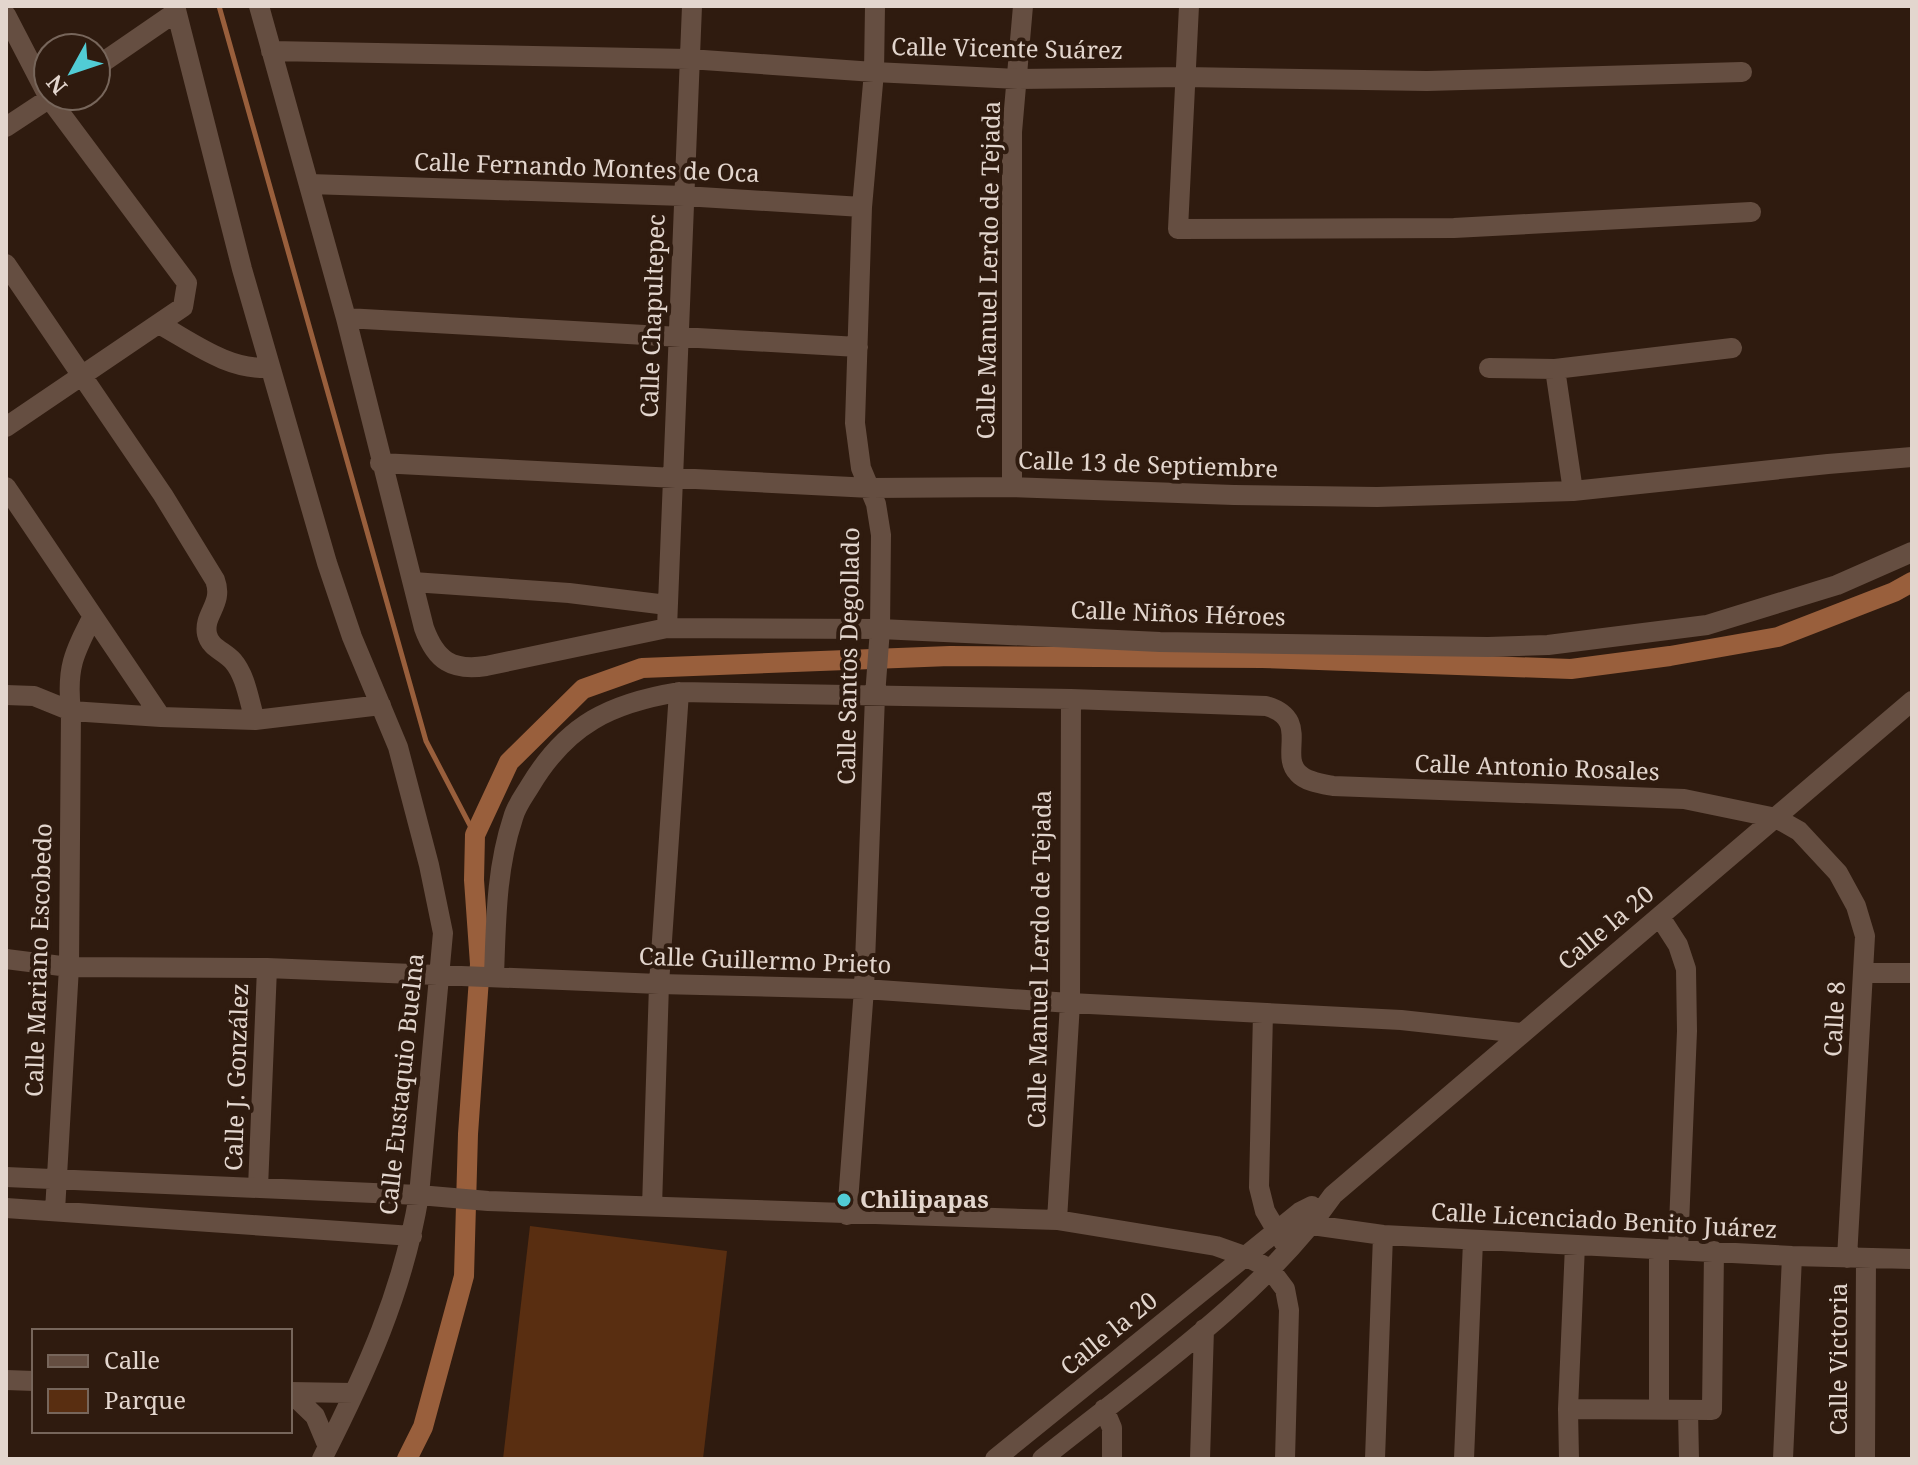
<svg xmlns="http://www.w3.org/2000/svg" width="1918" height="1465" viewBox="0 0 1918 1465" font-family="'Noto Serif',serif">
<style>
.green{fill:#592e11}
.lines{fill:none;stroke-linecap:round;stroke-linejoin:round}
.stream{stroke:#995f3c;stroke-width:5}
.canal{stroke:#995f3c;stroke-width:20}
.minor{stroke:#654e41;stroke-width:20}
.poi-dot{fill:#51ccd5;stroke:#2f1b0f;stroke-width:3}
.labels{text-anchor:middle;stroke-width:8;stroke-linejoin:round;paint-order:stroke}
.street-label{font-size:24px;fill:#e3d6ce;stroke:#2f1b0f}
.poi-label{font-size:24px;font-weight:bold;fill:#e3d6ce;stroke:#2f1b0f;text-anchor:start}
</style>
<rect width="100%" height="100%" fill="#2f1b0f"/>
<path class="green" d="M 530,1226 L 727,1251 L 703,1459 L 503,1459 Z"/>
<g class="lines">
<path class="stream" d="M 219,6 L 426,741 L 475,835"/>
<path class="canal" d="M 407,1459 L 423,1427 L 464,1276 L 468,1134 L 480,964 L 474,880 L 475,835 L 509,762 L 583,689 L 642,668 L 950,656 L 1262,658 L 1571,669 L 1670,656 L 1778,637 L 1894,592 L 1912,582"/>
<path class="minor" d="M 175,6 L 242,269 L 327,563 L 352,637 L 398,747 L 429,865 L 443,933 L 419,1195 C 403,1292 366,1372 322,1459
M 259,6 L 346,318 L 424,628 C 436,661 452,671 486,666 L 667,628 L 880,629 L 1160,642 L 1488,647 L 1548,645 L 1707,625 L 1837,585 L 1912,552
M 1189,6 L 1178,229 L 1454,228 L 1751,212
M 6,15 L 49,98 L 187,283 L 183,307 L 6,427
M 271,51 L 689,59 L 874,72 L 1018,79 L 1185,77 L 1427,81 L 1742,72
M 96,67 L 176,12
M 6,127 L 53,96
M 309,184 L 684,196 L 862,207
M 6,264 L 163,495 L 215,580 C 224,604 203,614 207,634 C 210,648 224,651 233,661 C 246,676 249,701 255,720
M 346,318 L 858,347
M 159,324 C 195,344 228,370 270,368
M 1489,368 L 1555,369 L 1732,348
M 1555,369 L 1573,491
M 380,463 L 871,488 L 1012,487 L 1234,495 L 1377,497 L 1573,491 L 1828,464 L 1912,457
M 6,487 L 161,717
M 1012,487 L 1012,132 L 1023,6
M 413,582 L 569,593 L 667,605
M 667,628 L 692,6
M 6,695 L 34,696 L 71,711 L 161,717 L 255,720 L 381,705
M 1660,917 L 1678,945 L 1686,969 L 1687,1031 L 1678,1249
M 6,959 L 69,967 L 267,968 L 659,984 L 864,989 L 1070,1003 L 1401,1020 L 1521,1033
M 1864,973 L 1912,973
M 494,976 C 496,922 496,869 513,818 C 516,806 524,796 530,786 C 567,724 611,703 679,692 L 1071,699 L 1266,706 C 1311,719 1279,754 1298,773 C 1306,782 1322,784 1333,786 L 1684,799 L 1776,818 L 1799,831 L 1838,873 L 1856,906 L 1865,936 L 1847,1258
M 1263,1013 L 1259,1187 L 1265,1211 L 1284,1243
M 6,1177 L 419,1195 L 488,1201 L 1057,1220 L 1216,1246 L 1247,1257 L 1270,1269 L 1285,1289 L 1289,1310 L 1285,1459
M 258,1188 L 267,968
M 652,1207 L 659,984 L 679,692
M 6,1208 L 412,1236
M 55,1211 L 69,967 L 71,711 C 66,668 74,653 93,616
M 1300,1212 L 1312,1225 L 1383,1235 L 1792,1256 L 1912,1259
M 847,1215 L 864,989 L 875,696 L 880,629 L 881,535 L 876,504 L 861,468 L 855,423 L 862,207 L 874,72 L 875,6
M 1057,1220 L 1070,1003 L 1071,699
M 6,1380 L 34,1381
M 290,1392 L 315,1416 L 328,1447
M 290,1392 L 353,1393
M 1104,1409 L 1112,1428 L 1112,1459
M 1568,1409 L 1712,1410 L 1714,1251
M 1659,1410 L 1659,1249
M 1688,1410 L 1689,1459
M 995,1459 L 1300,1212 L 1312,1206
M 1042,1459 C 1140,1380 1261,1298 1333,1195 L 1912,701
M 1200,1459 L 1204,1329
M 1375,1459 L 1383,1235
M 1464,1459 L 1473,1241
M 1569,1459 L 1568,1409 L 1575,1245
M 1783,1459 L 1792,1256
M 1865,1459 L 1866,1258"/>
</g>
<circle class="poi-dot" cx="844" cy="1200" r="8"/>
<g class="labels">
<g class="street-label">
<text transform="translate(1007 49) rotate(1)" y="8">Calle Vicente Suárez</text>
<text transform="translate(587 168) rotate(2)" y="8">Calle Fernando Montes de Oca</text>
<text transform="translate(989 270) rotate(-89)" y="8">Calle Manuel Lerdo de Tejada</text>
<text transform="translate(653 316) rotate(-88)" y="8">Calle Chapultepec</text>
<text transform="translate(1148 465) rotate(2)" y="8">Calle 13 de Septiembre</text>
<text transform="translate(1178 614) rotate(2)" y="8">Calle Niños Héroes</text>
<text transform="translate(849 656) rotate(-89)" y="8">Calle Santos Degollado</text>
<text transform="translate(1537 768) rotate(2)" y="8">Calle Antonio Rosales</text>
<text transform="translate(1606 928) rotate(-40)" y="8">Calle la 20</text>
<text transform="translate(1040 959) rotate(-89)" y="8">Calle Manuel Lerdo de Tejada</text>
<text transform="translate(39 960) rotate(-88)" y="8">Calle Mariano Escobedo</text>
<text transform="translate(765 961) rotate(2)" y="8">Calle Guillermo Prieto</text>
<text transform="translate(1835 1019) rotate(-87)" y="8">Calle 8</text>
<text transform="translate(237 1077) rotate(-88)" y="8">Calle J. González</text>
<text transform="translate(402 1084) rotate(-84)" y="8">Calle Eustaquio Buelna</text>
<text transform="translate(1604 1221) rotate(3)" y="8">Calle Licenciado Benito Juárez</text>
<text transform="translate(1109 1334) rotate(-39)" y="8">Calle la 20</text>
<text transform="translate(1839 1359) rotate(-90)" y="8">Calle Victoria</text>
</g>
<g class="poi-label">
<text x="860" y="1208">Chilipapas</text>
</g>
</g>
<rect width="1918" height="1465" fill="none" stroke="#e3d6ce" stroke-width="16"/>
<rect x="32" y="1329" width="260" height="104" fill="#2f1b0f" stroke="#77665b" stroke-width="2"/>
<rect x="48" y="1355" width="40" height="12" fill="#654e41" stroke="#77665b" stroke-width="2"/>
<text x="104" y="1369" font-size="24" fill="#e3d6ce">Calle</text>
<rect x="48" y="1389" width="40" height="24" fill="#592e11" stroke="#77665b" stroke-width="2"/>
<text x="104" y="1409" font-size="24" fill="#e3d6ce">Parque</text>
<g transform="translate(72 72) rotate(230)"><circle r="38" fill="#2f1b0f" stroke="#77665b" stroke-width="2"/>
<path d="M0-6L14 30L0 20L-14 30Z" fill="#51ccd5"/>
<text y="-12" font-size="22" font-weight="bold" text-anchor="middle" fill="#e3d6ce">N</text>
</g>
</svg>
